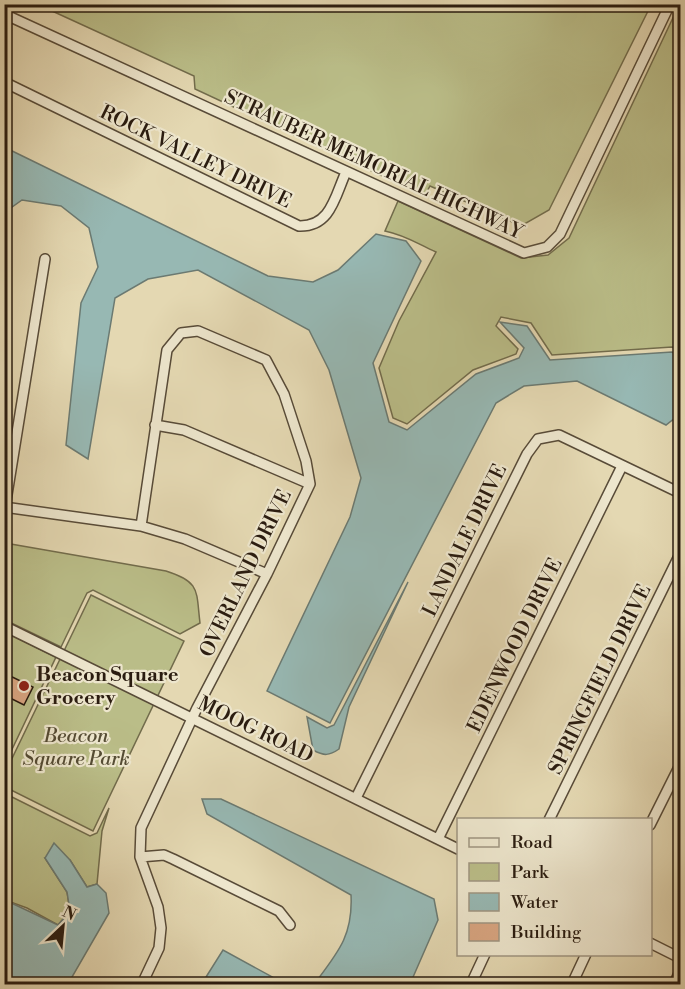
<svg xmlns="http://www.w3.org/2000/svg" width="685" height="989" viewBox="0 0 685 989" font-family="'Libre Bodoni',serif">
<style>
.green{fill:#babd88;stroke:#726c4c;stroke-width:1.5}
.water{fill:#97b8b3;stroke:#6b7a72;stroke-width:1.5}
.building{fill:#d8a581;stroke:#2a1c10;stroke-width:1.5}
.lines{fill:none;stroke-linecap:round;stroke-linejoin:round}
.minor-casing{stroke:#584b38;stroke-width:12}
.minor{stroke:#ede6cd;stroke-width:9}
.poi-dot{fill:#8f2418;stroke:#ede6cd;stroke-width:2}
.labels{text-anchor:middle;stroke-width:4.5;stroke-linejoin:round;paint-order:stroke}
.street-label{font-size:20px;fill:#2a1c10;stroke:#ede6cd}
.poi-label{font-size:20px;font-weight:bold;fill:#2a1c10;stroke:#ede6cd;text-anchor:start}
.park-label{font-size:20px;font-style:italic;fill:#554c34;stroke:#ede6cd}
</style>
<rect width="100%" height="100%" fill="#e4d8b2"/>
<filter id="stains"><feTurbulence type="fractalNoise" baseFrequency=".00333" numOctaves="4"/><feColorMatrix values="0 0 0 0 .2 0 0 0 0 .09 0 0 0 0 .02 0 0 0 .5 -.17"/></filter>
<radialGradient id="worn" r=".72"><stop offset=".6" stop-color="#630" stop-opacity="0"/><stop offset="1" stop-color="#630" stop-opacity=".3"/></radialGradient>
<path class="green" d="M 39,5 L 651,5 L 549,210 L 521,226 L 430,186 L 425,195 L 404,186 L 195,89 L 194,76 Z
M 679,5 L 680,351 L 672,347 L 552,355 L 531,323 L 501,317 L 496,326 L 518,349 L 516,354 L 473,370 L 407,424 L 393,418 L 379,368 L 399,321 L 436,252 C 418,244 405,235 385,231 L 398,201 L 521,258 L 548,255 L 569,238 Z
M 5,543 L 166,571 C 201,582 196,591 200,623 L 180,634 L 93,590 L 87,593 L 61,647 L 5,620 Z
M 91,595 L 184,641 L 93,831 L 5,787 L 4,775 Z
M 5,632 L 56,657 L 5,764 Z
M 4,793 L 90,836 L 97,833 L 109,808 L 102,831 L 97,884 L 87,887 L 70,860 L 45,858 L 67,892 L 70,911 L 58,925 L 27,908 L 5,900 Z"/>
<path class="water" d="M 4,147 L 268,276 L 313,282 L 338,270 L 376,234 L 406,241 L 421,261 L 373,363 L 389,422 L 407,430 L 476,374 L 519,358 L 524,348 L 500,322 L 527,326 L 550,360 L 672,352 L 680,358 L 680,414 L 666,425 L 577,381 L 524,386 L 496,403 L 330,723 L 267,691 L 350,517 L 361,478 L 329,370 L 309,330 L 198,270 L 148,279 L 115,298 L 88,459 L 66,445 L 81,303 L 98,267 L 89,228 L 61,206 L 22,200 L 5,212 Z
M 408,582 L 349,707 L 339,749 C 329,756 324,756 313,750 L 307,717 L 327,728 L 334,725 Z
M 202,799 L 221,799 L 434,899 L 438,920 L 410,984 L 220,984 L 206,977 L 223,950 L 285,984 L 318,979 C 340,950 353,933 351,895 L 207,814 Z
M 54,843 L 70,860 L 87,887 L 97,884 L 106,893 L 109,913 L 68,984 L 5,984 L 5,900 L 58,925 L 70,911 L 67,892 L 45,858 Z"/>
<path class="building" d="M 4,673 L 33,687 L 24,705 L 4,695 Z"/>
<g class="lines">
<g class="minor-casing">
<path id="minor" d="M 4,14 L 524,253 L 547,247 L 560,234 L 670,4
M 4,82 L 299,226 C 331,227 335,196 346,172
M 155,425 L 184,430 L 310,484
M 4,507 L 141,526 L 185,539 L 267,574
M 5,507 L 45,259
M 141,526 L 167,350 L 181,333 L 198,331 L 266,360 L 284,394 L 306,461 L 310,484 L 267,574 L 197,708 L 141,828 L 140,857 L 158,907 L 161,928 L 159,948 L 142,984
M 4,626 L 458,849
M 356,798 L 527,454 L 538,439 L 559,435 L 680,493
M 549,820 L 680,554
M 650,825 L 680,765
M 438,839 L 622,466
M 140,857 L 164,855 L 173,859 L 279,911 L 290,925
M 650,943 L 680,958
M 471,984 L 485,954
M 572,984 L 586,954
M 674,984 L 680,971"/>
</g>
<use href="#minor" class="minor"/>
</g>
<circle class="poi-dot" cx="24" cy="686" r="6"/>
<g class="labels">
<g class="street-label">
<text transform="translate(196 156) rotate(26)" y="7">ROCK VALLEY DRIVE</text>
<text transform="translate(374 164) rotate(25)" y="7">STRAUBER MEMORIAL HIGHWAY</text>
<text transform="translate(464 540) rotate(-64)" y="7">LANDALE DRIVE</text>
<text transform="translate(245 573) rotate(-64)" y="7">OVERLAND DRIVE</text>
<text transform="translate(514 645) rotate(-64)" y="7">EDENWOOD DRIVE</text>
<text transform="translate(599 679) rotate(-64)" y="7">SPRINGFIELD DRIVE</text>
<text transform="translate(256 729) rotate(26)" y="7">MOOG ROAD</text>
</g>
<g class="poi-label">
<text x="36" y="681">Beacon Square<tspan x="36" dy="23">Grocery</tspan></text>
</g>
<g class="park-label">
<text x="76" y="742">Beacon<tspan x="76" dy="23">Square Park</tspan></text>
</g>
</g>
<rect width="685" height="989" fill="none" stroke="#e4d8b2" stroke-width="24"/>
<rect x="6" y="6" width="673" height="977" fill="none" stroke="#2a1c10" stroke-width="3"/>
<rect x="12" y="12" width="661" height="965" fill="none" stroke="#2a1c10" stroke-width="1.5"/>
<rect x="457" y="818" width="195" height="138" fill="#ede6cd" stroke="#9f9581" stroke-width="1.5"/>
<rect x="469" y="838" width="30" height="9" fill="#ede6cd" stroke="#9f9581" stroke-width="1.5"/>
<text x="511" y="848" font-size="18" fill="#2a1c10">Road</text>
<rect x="469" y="863" width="30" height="18" fill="#babd88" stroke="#9f9581" stroke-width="1.5"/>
<text x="511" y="878" font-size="18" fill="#2a1c10">Park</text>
<rect x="469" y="893" width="30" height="18" fill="#97b8b3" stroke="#9f9581" stroke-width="1.5"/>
<text x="511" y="908" font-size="18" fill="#2a1c10">Water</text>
<rect x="469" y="923" width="30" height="18" fill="#d8a581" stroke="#9f9581" stroke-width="1.5"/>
<text x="511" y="938" font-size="18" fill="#2a1c10">Building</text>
<g transform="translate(63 926) rotate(26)" stroke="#ede6cd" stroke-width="4.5" paint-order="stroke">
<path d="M0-4.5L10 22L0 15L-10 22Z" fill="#2a1c10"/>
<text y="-9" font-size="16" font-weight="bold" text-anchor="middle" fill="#2a1c10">N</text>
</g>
<rect width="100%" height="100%" filter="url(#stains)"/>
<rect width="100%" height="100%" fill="url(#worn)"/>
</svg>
